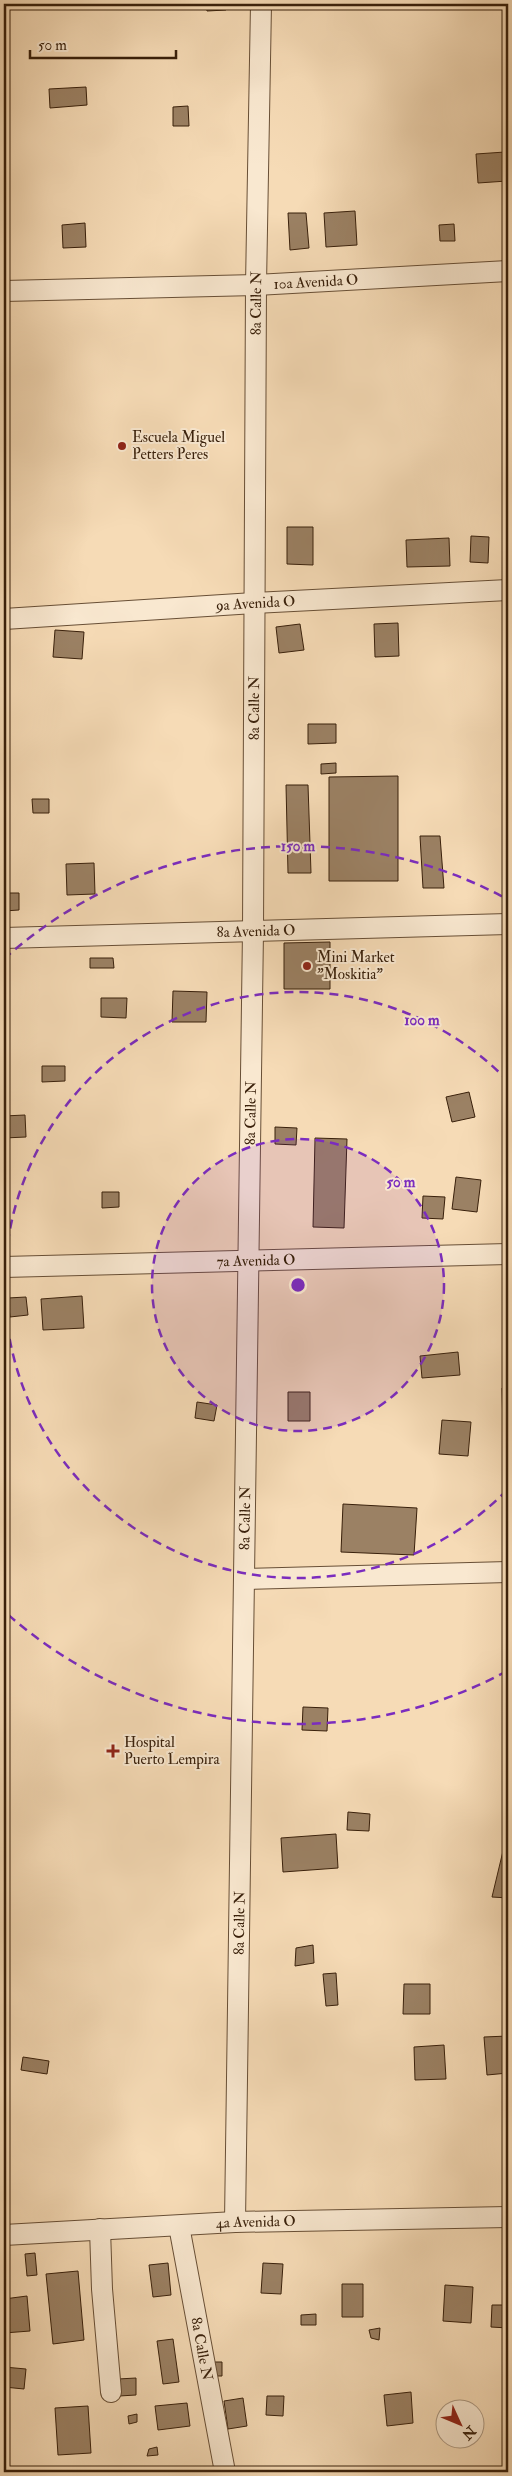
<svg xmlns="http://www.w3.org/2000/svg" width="512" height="2476" viewBox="0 0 512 2476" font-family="'IM FELL Double Pica',serif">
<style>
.building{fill:#9b8164;stroke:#39200b}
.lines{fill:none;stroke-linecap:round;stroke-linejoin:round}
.street-casing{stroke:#684f36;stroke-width:22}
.street{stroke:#f9e8d0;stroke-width:20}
.ring{fill:none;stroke:#7b2cbf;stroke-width:2.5;stroke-dasharray:9 6}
.poi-dot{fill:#8f2418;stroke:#f9e8d0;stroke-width:2}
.labels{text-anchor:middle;stroke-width:4;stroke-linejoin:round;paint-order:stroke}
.street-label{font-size:15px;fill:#39200b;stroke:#f9e8d0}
.poi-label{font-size:15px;fill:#39200b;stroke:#f9e8d0;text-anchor:start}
.centre{fill:#7b2cbf;stroke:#f9e8d0;stroke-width:2.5}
.ring-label{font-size:15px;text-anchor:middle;font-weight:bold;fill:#7b2cbf;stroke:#f9e8d0;stroke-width:4;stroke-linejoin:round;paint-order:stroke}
</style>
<rect width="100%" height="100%" fill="#f6dbb6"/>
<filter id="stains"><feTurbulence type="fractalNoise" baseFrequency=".004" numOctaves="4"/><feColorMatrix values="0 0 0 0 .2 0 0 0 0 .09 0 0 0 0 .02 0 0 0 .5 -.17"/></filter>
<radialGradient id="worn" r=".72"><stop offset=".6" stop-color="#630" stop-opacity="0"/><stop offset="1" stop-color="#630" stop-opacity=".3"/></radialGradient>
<path class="building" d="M 206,4 L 225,4 L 226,10 L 207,11 Z
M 86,87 L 87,105 L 50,108 L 49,89 Z
M 188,106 L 189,126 L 173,126 L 173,107 Z
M 505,152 L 507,181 L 478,183 L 476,154 Z
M 355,211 L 357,245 L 326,247 L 324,213 Z
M 288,213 L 306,213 L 309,248 L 290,250 Z
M 85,223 L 86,247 L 63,248 L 62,225 Z
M 454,224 L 455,241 L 440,241 L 439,225 Z
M 287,527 L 313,527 L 313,565 L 287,564 Z
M 471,536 L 489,537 L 488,563 L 470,562 Z
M 449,538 L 450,566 L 407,567 L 406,540 Z
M 398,623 L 399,656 L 375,657 L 374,624 Z
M 300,624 L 304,650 L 279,653 L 276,627 Z
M 55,630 L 84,632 L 82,659 L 53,657 Z
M 308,724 L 336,724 L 336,743 L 308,744 Z
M 336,763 L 336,773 L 321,774 L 321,764 Z
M 398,776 L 398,881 L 329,881 L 329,777 Z
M 286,785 L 308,785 L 311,873 L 288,873 Z
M 32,799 L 49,799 L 49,813 L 33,813 Z
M 420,836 L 440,836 L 444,888 L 423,888 Z
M 94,863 L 95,894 L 67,895 L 66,864 Z
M 4,893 L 19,893 L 19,910 L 4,911 Z
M 330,942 L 330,989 L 284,989 L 284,943 Z
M 90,958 L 113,958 L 114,968 L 90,968 Z
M 173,991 L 207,992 L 206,1022 L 172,1022 Z
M 101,998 L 127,998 L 126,1018 L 101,1017 Z
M 42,1066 L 65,1066 L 65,1081 L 42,1082 Z
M 469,1092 L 475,1117 L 452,1122 L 446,1097 Z
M 25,1115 L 26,1137 L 4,1138 L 4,1116 Z
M 275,1127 L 297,1128 L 296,1145 L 275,1144 Z
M 315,1138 L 347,1139 L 344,1228 L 313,1227 Z
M 456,1177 L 481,1180 L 477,1212 L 452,1209 Z
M 102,1192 L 119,1192 L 119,1207 L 102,1208 Z
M 423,1196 L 445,1197 L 443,1219 L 422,1218 Z
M 505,1199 L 508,1199 L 508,1220 L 503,1219 Z
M 82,1296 L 84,1328 L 43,1330 L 41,1299 Z
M 26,1297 L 28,1315 L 10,1317 L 8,1298 Z
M 458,1352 L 460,1375 L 422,1378 L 420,1356 Z
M 502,1388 L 508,1388 L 508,1431 L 503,1431 Z
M 288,1392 L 310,1392 L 310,1421 L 288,1421 Z
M 197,1402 L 217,1405 L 214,1421 L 195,1418 Z
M 442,1420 L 471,1422 L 468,1456 L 439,1454 Z
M 343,1504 L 417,1508 L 414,1555 L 341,1552 Z
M 303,1707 L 328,1708 L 327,1731 L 302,1730 Z
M 348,1812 L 370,1814 L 369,1831 L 347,1830 Z
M 336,1834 L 338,1868 L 283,1872 L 281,1838 Z
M 503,1851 L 508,1852 L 508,1898 L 492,1897 Z
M 313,1945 L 314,1963 L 295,1966 L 296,1948 Z
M 505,1966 L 508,1966 L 508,1998 L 503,1997 Z
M 336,1973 L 338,2005 L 326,2006 L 323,1974 Z
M 404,1984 L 430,1984 L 430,2014 L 403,2014 Z
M 508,2036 L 508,2073 L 487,2075 L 484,2037 Z
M 444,2045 L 446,2079 L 415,2080 L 414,2047 Z
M 23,2057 L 49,2061 L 47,2074 L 21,2070 Z
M 35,2253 L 37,2275 L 27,2276 L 25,2254 Z
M 168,2263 L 171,2295 L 153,2297 L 149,2265 Z
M 263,2263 L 283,2264 L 281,2294 L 261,2293 Z
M 78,2271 L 84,2340 L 53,2344 L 46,2274 Z
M 342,2284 L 363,2284 L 363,2317 L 342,2317 Z
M 445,2285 L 473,2287 L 471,2323 L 443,2321 Z
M 27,2296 L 30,2331 L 4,2333 L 4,2299 Z
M 492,2305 L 508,2305 L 508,2328 L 491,2327 Z
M 316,2314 L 316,2325 L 301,2325 L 301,2315 Z
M 380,2328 L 379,2340 L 371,2338 L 369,2330 Z
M 173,2339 L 179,2382 L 163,2384 L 157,2341 Z
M 208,2362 L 222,2362 L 222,2376 L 208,2376 Z
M 4,2367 L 26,2369 L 24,2389 L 4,2387 Z
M 136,2378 L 136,2395 L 119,2396 L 118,2379 Z
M 411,2392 L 413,2423 L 387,2426 L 384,2395 Z
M 267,2396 L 284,2396 L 283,2416 L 266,2415 Z
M 243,2398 L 247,2426 L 228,2429 L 224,2401 Z
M 187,2403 L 190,2426 L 158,2430 L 155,2406 Z
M 88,2406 L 91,2453 L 58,2455 L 55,2408 Z
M 137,2414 L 137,2422 L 129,2424 L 128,2416 Z
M 157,2447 L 158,2455 L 147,2456 L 149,2449 Z
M 414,2467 L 426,2467 L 426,2472 L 414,2472 Z"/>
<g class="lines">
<g class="street-casing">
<g id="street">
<path id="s1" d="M 4,291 L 256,285 L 508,271"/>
<path id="s2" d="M 4,619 L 254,603 L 508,590"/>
<path id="s3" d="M 4,938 L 508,924"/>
<path id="s4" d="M 4,1267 L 508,1254"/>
<path d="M 244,1579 L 508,1572"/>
<path id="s5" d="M 235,2222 L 253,931 L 256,285 L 261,4"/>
<path id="s6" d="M 179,2226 L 225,2472"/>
<path d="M 100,2229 L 102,2289 L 111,2392"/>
<path id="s7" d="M 4,2235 L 235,2222 L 508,2217"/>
</g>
</g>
<use href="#street" class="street"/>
</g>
<circle cx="298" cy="1285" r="146" fill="#7b2cbf" fill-opacity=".12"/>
<g class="ring">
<circle cx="298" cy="1285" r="146"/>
<path d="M507 1490A293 293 0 1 1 507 1080"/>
<path d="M507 1671A439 439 0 0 1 4 1611M4 959A439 439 0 0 1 507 899"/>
</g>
<g class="poi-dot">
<circle cx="122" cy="446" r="5"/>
<circle cx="307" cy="966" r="5"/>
<path d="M110.5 1743.5h5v5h5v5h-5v5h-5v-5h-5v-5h5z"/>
</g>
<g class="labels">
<g class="street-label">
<text dy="5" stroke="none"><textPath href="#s1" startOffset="312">10a Avenida O</textPath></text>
<text dy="5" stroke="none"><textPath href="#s5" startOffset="1919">8a Calle N</textPath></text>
<text dy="5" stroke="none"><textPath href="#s2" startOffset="252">9a Avenida O</textPath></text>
<text dy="5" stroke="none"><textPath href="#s5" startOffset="1514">8a Calle N</textPath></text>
<text dy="5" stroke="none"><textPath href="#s3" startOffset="252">8a Avenida O</textPath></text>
<text dy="5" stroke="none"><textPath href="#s5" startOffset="1109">8a Calle N</textPath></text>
<text dy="5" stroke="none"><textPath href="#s4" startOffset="252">7a Avenida O</textPath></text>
<text dy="5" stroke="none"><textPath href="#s5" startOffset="704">8a Calle N</textPath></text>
<text dy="5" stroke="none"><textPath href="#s5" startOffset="299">8a Calle N</textPath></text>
<text dy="5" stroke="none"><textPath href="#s7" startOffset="252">4a Avenida O</textPath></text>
<text dy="5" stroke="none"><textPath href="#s6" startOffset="125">8a Calle N</textPath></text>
</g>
<g class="poi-label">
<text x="132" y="442">Escuela Miguel<tspan x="132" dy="17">Petters Peres</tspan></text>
<text x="317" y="962">Mini Market<tspan x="317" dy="17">"Moskitia"</tspan></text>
<text x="124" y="1747">Hospital<tspan x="124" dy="17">Puerto Lempira</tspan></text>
</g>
</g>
<circle cx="298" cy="1285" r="8" class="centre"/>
<g class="ring-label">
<text x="298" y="851">150 m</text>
<text x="422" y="1025">100 m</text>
<text x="401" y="1187">50 m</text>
</g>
<rect width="512" height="2476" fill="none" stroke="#f6dbb6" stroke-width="20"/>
<rect x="5" y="5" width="502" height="2466" fill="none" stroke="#39200b" stroke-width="2.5"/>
<rect x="10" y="10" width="492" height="2456" fill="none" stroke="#39200b"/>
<g transform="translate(460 2424) rotate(134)"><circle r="24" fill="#f9e8d0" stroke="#ac9881"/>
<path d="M0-4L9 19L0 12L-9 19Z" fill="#8f2418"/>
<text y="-8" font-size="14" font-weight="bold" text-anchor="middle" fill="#39200b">N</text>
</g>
<path d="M30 50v8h146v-8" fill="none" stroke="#39200b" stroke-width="2.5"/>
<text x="38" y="50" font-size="15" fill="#39200b" stroke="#f9e8d0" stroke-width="4" paint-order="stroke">50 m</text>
<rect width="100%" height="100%" filter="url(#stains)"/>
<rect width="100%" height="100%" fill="url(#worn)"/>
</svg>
